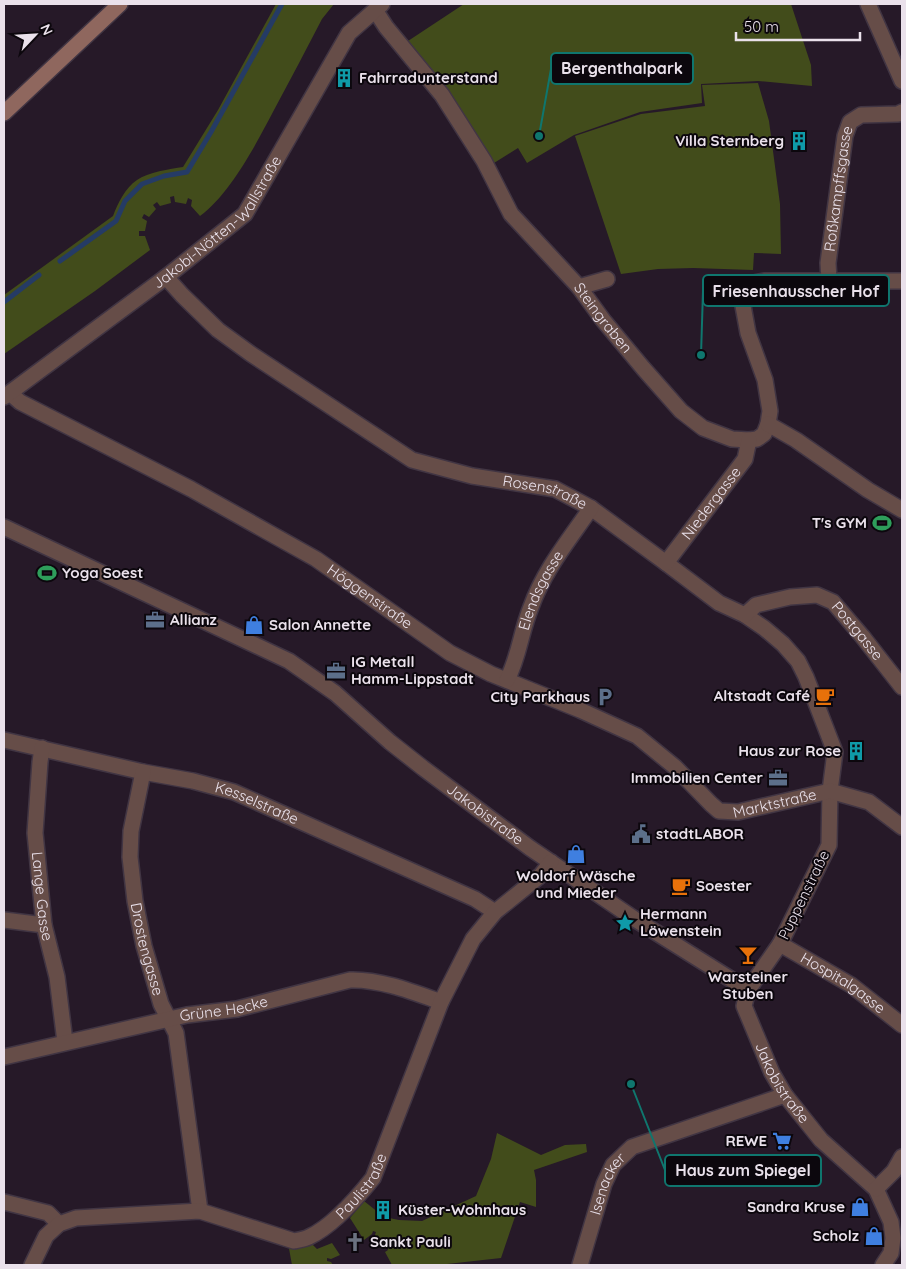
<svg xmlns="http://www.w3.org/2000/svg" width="906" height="1269" viewBox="0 0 906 1269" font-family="Quicksand,sans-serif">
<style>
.green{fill:#424c1b}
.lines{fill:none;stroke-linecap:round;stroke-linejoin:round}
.stream{stroke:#253b65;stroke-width:5}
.street-casing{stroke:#413543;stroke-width:18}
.secondary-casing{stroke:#413543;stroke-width:18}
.street{stroke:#664d48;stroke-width:15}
.secondary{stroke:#8f675e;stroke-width:15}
.labels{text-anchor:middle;stroke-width:4;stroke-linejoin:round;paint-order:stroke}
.poi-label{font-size:15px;font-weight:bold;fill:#eae1eb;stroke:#0c070d;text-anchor:start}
.street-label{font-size:15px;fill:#eae1eb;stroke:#0c070d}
.leader{fill:none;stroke:#0f766e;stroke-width:2}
.callout-dot{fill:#0f766e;stroke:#0c070d;stroke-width:2}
.callout{fill:#0c070d;stroke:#0f766e;stroke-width:2}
.callout-label{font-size:16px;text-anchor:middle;font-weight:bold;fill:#eae1eb}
</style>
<rect width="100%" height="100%" fill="#261928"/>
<path class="green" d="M 276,4 L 334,4 L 322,19 C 306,50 290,80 274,110 C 256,144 231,193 200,216 L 191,206 L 192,200 L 188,198 L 186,204 L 175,202 L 174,196 L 170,197 L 171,203 L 160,206 L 157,202 L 153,205 L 156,209 L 149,217 L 144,214 L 142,218 L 147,221 L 145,231 L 139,231 L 139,236 L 145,236 L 150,250 L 95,291 L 4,354 L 4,295 L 113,216 C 118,203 125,188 137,180 C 148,172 170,169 183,167 L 218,110 Z
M 464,4 L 791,4 L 811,65 L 812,86 L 758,81 L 701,84 L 702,103 L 640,112 L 574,135 L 527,163 L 518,148 L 494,163 L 433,72 L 408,41 Z
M 758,83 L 769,121 L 780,204 L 781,254 L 754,253 L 753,270 L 693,268 L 658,269 L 621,274 L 575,136 L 641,114 L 705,106 L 702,85 Z
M 497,1133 L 541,1155 L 565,1145 L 586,1144 L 587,1152 L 534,1170 L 536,1180 L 536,1207 L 520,1202 L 501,1258 L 438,1265 L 392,1265 L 385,1252 L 388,1250 L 387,1247 L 383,1249 L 375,1235 L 376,1232 L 373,1231 L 372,1234 L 364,1240 L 350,1218 L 364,1201 L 384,1217 L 399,1220 L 422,1221 L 476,1196 L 491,1159 Z
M 308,1240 L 317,1249 L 332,1243 L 340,1255 L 331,1259 L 327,1258 L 327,1261 L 331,1262 L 333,1265 L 292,1265 L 288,1243 Z"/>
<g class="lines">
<path class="stream" d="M 60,261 L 116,221 L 125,201 L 142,184 L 164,176 L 187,172 L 211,132 L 282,4
M 4,302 L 39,275"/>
<g class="street-casing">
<g id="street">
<path d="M 868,4 L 902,81"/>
<path id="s1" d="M 375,10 L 386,27 L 442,95 L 484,161 L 511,214 L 579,287 L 603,320 L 643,368 L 681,411 L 703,428 L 732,439 L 749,440 L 757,439 L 764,434 L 768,424 L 770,411 L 765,380 L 748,333 L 741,295 L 748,284 L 764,281 L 902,281"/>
<path id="s2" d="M 166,277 L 182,295 L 218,330 L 251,354 L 412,460 L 472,476 L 555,489 L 591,508 L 666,563 L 719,603 L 745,615 L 764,628 L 783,644 L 798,661 L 806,677 L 835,752 L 830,791 L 829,845 L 780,944 L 748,990 L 744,1006 L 772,1073 L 785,1095 L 821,1140 L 876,1189 L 891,1222 L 893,1238 L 891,1253 L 883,1265"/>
<path id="s3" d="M 829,280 L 828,263 L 845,136 L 850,122 L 861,115 L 898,114 L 902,112"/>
<path d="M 579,287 L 607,279"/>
<path id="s4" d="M 10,393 L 20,402 L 191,489 L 316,559 L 450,653 L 491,674 L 580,710 L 637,736 L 675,767 L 711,804 L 719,811 L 738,812 L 830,791 L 869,802 L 902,827"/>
<path id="s5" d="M 4,397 L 166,277 L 245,214 L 349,33 L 382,4"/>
<path d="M 768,424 L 796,440 L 868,490 L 902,510"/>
<path id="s6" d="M 4,527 L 289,661 L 335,693 L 390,742 L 423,768 L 530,848 L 633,918 L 748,990"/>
<path id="s7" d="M 666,563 L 745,459 L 749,440"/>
<path id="s8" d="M 745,615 L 756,605 L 790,597 L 817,595 L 833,602 L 862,636 L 902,687"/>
<path id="s9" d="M 507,680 C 519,657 521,631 531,607 C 544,570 569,540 591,508"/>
<path id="s10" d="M 4,740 L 143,772 L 193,781 L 234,792 L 475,899 L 495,912"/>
<path id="s11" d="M 42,748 L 40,762 L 35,833 L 44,925 L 57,977 L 65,1042"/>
<path id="s12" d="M 143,772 L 131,831 L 130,857 L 135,901 L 144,946 L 161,1004 L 176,1033 L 200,1211"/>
<path d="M 4,920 L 44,925"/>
<path id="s13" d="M 780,944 L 851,985 L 902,1025"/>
<path id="s14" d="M 4,1057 L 187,1015 L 237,1009 L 350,980 C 380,979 413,992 441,1002"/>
<path d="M 876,1189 L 894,1171 L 902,1157"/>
<path d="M 4,1202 L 48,1213 L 59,1224"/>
<path id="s15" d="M 32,1265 L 46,1236 L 59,1224 L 76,1218 L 200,1211 L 294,1241 C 299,1240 305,1239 309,1237 C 333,1226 357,1198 373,1178 L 441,1002 L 473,939 L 495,912 L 541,875 L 551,862"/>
<path id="s16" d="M 580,1265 L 604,1184 L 613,1165 L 632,1147 L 785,1095"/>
</g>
</g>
<g class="secondary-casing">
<path id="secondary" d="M 4,113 L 120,4"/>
</g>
<use href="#street" class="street"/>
<use href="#secondary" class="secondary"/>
</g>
<defs>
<g id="building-bare" transform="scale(1.5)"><path d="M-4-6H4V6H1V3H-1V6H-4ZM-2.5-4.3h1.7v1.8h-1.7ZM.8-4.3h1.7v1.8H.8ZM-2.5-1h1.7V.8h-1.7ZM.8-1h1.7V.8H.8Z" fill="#0f9aa8" stroke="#0c070d" stroke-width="2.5" paint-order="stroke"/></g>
<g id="stadium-bare" transform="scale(1.5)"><path d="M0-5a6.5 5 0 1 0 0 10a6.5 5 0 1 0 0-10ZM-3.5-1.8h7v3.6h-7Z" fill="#2e9e5b" stroke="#0c070d" stroke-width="2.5" paint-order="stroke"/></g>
<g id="office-bare" transform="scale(1.5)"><path d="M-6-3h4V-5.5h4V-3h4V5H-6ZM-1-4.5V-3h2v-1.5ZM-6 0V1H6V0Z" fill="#5c6f8a" stroke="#0c070d" stroke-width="2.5" paint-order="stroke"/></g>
<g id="shop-bare" transform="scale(1.5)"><path d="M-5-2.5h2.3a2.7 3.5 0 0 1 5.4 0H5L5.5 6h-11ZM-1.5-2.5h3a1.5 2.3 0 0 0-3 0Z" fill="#3f7fe0" stroke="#0c070d" stroke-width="2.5" paint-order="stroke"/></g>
<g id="cafe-bare" transform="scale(1.5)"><path d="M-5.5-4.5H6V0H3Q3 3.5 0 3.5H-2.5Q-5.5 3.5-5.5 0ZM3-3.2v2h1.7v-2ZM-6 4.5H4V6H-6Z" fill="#e8710a" stroke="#0c070d" stroke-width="2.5" paint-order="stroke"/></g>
<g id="parking-bare" transform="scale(1.5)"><path d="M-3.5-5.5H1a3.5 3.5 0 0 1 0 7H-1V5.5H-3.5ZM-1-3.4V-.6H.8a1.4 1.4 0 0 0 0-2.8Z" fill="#5c6f8a" stroke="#0c070d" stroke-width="2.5" paint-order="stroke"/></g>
<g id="civic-bare" transform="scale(1.5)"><path d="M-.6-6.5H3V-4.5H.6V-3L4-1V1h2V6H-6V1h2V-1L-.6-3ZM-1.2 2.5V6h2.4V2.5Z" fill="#5c6f8a" stroke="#0c070d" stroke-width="2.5" paint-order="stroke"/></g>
<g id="sight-bare" transform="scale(1.5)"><path d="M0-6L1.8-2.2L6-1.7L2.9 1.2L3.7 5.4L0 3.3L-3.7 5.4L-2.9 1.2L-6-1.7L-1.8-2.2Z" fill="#0f9aa8" stroke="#0c070d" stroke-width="2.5" paint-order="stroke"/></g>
<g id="bar-bare" transform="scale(1.5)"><path d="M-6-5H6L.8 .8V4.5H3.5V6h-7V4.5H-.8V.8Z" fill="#e8710a" stroke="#0c070d" stroke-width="2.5" paint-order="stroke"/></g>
<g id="supermarket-bare" transform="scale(1.5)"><path d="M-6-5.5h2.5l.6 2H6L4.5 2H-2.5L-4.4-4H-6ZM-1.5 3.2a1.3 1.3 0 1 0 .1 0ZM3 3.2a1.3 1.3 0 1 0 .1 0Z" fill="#3f7fe0" stroke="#0c070d" stroke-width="2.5" paint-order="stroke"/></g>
<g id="church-bare" transform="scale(1.5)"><path d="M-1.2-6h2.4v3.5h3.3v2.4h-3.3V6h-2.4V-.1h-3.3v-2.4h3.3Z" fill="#6b7280" stroke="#0c070d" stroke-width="2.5" paint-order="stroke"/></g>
</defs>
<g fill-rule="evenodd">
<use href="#building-bare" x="344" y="78"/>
<use href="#building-bare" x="799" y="141"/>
<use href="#stadium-bare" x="882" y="523"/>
<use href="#stadium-bare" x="47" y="573"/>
<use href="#office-bare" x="155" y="620"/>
<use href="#shop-bare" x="254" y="625"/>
<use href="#office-bare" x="336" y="671"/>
<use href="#cafe-bare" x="825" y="696"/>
<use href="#parking-bare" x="605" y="697"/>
<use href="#building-bare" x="856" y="751"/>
<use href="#office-bare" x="778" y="778"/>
<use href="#civic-bare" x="641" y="834"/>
<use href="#shop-bare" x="576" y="854"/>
<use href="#cafe-bare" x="681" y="886"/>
<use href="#sight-bare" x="625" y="923"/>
<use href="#bar-bare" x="748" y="955"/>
<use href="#supermarket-bare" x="782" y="1141"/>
<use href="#shop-bare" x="860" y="1207"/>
<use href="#building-bare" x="383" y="1210"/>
<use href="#shop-bare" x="874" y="1236"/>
<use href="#church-bare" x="355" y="1242"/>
</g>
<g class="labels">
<g class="poi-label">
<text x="359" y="83">Fahrradunterstand</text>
<text x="784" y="146" text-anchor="end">Villa Sternberg</text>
<text x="867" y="528" text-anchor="end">T's GYM</text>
<text x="62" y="578">Yoga Soest</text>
<text x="170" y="625">Allianz</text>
<text x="269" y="630">Salon Annette</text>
<text x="351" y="667">IG Metall<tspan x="351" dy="17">Hamm-Lippstadt</tspan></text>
<text x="810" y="701" text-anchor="end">Altstadt Café</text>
<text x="590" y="702" text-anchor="end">City Parkhaus</text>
<text x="841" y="756" text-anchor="end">Haus zur Rose</text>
<text x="763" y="783" text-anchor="end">Immobilien Center</text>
<text x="656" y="839">stadtLABOR</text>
<text x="576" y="881" text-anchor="middle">Woldorf Wäsche<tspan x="576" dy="17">und Mieder</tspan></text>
<text x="696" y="891">Soester</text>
<text x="640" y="919">Hermann<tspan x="640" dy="17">Löwenstein</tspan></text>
<text x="748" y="982" text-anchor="middle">Warsteiner<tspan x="748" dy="17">Stuben</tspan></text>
<text x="767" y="1146" text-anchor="end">REWE</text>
<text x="845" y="1212" text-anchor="end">Sandra Kruse</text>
<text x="398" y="1215">Küster-Wohnhaus</text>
<text x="859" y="1241" text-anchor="end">Scholz</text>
<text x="370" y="1247">Sankt Pauli</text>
</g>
<g class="street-label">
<text dy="5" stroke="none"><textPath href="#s3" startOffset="92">Roßkampffsgasse</textPath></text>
<text dy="5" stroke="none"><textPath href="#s5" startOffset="278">Jakobi-Nötten-Wallstraße</textPath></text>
<text dy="5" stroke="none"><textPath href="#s1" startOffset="385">Steingraben</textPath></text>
<text dy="5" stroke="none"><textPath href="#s2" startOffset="445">Rosenstraße</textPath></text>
<text dy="5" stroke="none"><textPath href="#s7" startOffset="75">Niedergasse</textPath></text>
<text dy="5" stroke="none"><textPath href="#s9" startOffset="96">Elendsgasse</textPath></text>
<text dy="5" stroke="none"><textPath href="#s4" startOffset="414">Höggenstraße</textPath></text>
<text dy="5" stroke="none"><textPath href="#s8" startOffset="132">Postgasse</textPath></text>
<text dy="5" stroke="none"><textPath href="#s4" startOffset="885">Marktstraße</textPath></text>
<text dy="5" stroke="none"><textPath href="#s10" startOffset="261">Kesselstraße</textPath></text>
<text dy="5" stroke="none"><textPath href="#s6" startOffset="564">Jakobistraße</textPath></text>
<text transform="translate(804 895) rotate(-64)" y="5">Puppenstraße</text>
<text dy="5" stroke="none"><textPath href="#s11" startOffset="149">Lange Gasse</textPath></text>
<text dy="5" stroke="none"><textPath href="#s12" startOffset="180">Drostengasse</textPath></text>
<text dy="5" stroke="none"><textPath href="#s13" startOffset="74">Hospitalgasse</textPath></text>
<text dy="5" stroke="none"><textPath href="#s14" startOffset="225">Grüne Hecke</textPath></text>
<text dy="5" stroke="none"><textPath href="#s2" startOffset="1214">Jakobistraße</textPath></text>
<text dy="5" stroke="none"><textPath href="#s15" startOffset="381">Paulistraße</textPath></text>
<text dy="5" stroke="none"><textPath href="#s16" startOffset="86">Isenacker</textPath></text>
</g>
</g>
<path class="leader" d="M539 136L551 69M701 355L703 291M631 1084L665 1170"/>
<g class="callout-dot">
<circle cx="539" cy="136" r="5"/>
<circle cx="701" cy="355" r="5"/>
<circle cx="631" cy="1084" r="5"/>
</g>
<g class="callout">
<rect x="551" y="53" width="142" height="31" rx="5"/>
<rect x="703" y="275" width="186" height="31" rx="5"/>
<rect x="665" y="1155" width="156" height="31" rx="5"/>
</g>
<g class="callout-label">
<text x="622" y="74">Bergenthalpark</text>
<text x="796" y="297">Friesenhausscher Hof</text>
<text x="743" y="1176">Haus zum Spiegel</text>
</g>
<rect width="906" height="1269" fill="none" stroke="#eae1eb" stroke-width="10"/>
<g transform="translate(35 35) rotate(65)" stroke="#0c070d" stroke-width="4" paint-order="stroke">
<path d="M0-4L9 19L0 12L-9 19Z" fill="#eae1eb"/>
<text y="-8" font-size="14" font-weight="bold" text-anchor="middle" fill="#eae1eb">N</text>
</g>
<path d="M736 32v8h124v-8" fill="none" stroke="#eae1eb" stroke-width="2.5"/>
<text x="744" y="32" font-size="15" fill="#eae1eb" stroke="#0c070d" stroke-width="4" paint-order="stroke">50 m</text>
</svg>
